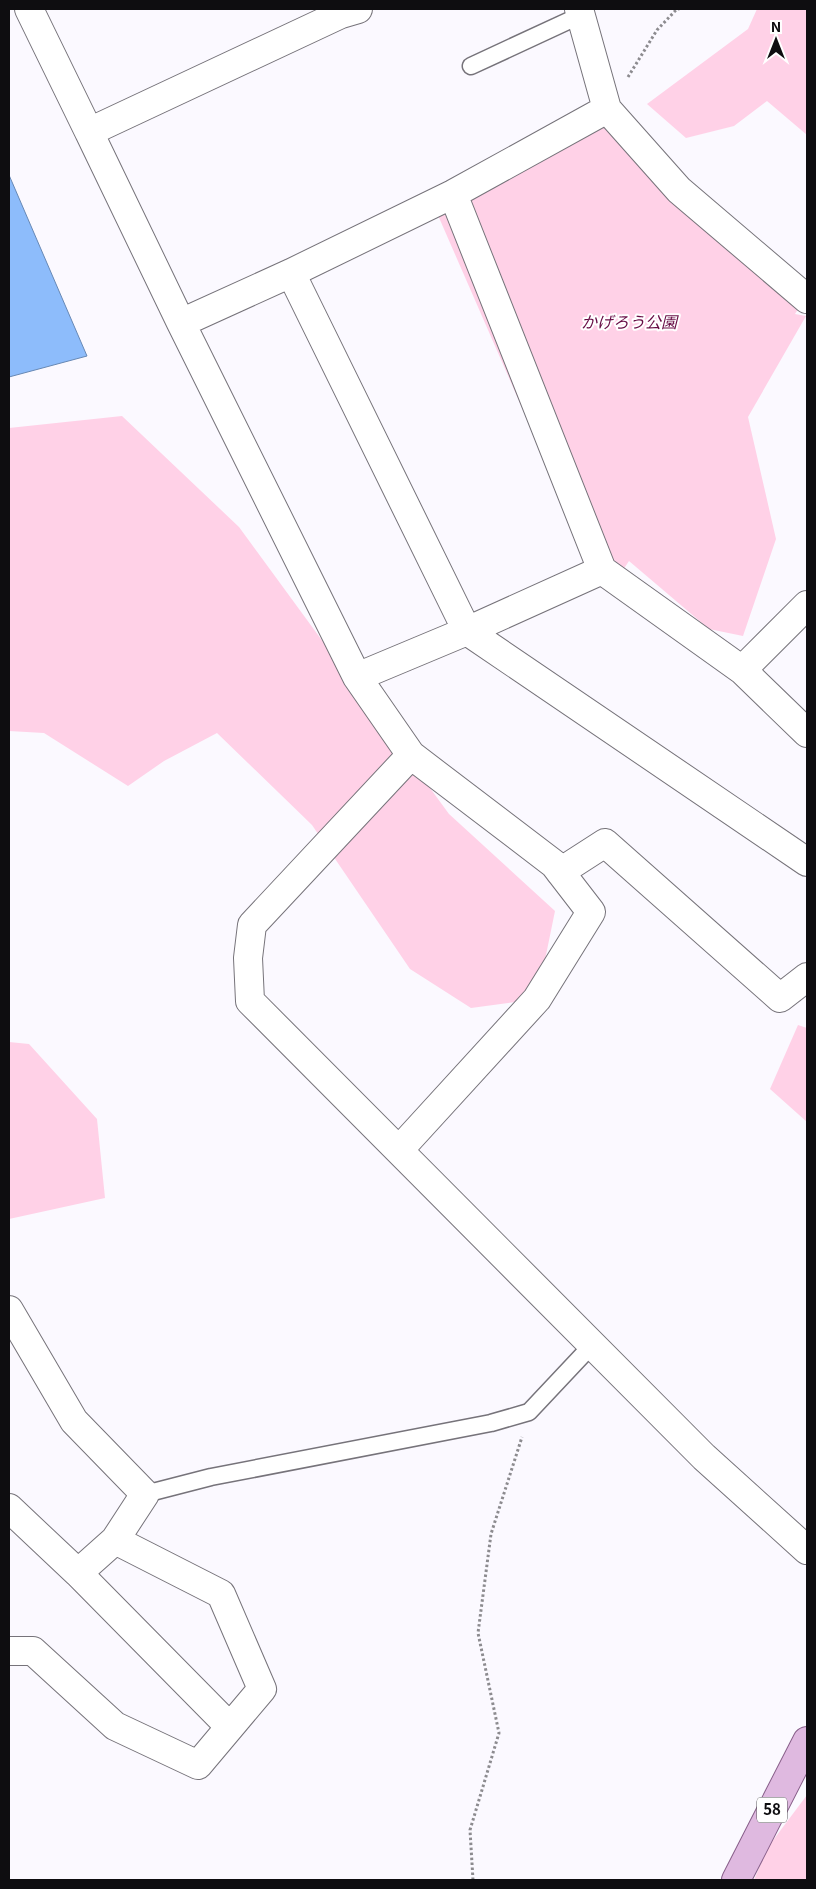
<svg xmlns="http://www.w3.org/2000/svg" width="816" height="1889" viewBox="0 0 816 1889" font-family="Georgia,'Noto Sans JP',serif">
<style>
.green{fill:#ffd1e7}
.water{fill:#8dbcfb;stroke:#6788b4}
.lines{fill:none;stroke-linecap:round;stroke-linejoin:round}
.lane-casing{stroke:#76737a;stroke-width:19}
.street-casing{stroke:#76737a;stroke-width:30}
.primary-casing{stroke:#885f8a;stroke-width:30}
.path{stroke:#8c8b8f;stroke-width:3;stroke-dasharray:2.5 2.5;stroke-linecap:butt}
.lane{stroke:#fff;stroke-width:16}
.street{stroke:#fff;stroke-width:28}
.primary{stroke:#dfb9e0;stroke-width:28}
.labels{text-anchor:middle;stroke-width:4;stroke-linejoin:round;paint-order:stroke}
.shield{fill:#fff;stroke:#565658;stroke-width:1}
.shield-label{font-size:15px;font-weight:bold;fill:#0e0d10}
.park-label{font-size:16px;font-style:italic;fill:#660b44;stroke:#fff}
</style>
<rect width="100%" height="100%" fill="#fbf9ff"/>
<path class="green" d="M 757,9 L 807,9 L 807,135 L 767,101 L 734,126 L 686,138 L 647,104 L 748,29 Z
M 607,109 L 805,298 L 795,314 L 806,316 L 748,417 L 776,539 L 743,636 L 709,629 L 629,561 L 615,582 L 595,575 L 430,197 Z
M 122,416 L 239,527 L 449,814 L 555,911 L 537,999 L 471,1008 L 410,969 L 312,825 L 217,733 L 164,761 L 128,786 L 44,733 L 9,731 L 9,428 Z
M 798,1025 L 807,1028 L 807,1122 L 770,1089 Z
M 9,1042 L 29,1044 L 97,1119 L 105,1198 L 9,1219 Z
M 807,1795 L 807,1880 L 754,1880 L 768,1847 Z"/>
<path class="water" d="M 9,175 L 87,356 L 9,377 Z"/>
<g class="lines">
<g class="lane-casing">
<path id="lane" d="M 471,66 L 581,15
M 145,1494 L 211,1477 L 491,1423 L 529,1412 L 592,1345"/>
</g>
<g class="street-casing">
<path id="street" d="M 29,9 L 89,132 L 341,14 L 358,9
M 579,9 L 607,109 L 679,190 L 807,299
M 89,132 L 181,323 L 357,677 L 411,755 L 554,864 L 591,912 L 537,999 L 399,1150
M 453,194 L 602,570 L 742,670 L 807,733
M 291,273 L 467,631 L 807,862
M 181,323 L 291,273 L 453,194 L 607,109
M 742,670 L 807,605
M 357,677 L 467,631 L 602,570
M 411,755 L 252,925 L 248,958 L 250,1001 L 704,1457 L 807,1550
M 560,872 L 605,843 L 780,998 L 807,977
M 9,1310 L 74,1421 L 145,1494 L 115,1540 L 78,1573
M 9,1508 L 78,1573 L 230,1727
M 9,1651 L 33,1651 L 115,1726 L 198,1765 L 262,1689 L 221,1594 L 115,1540"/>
</g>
<g class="primary-casing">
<path id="primary" d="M 736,1880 L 807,1741"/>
</g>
<path class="path" d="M 628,77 L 657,30 L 676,10 L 679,9
M 473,1880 L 470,1830 L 499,1733 L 478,1633 L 491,1534 L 522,1437"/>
<use href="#lane" class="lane"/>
<use href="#street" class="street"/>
<use href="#primary" class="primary"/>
</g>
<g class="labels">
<rect class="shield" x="757" y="1797.5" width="30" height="25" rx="4"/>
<g class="shield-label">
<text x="772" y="1815">58</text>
</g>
<g class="park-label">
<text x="629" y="328">かげろう公園</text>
</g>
</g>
<rect width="816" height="1889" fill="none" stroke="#0e0d10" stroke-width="20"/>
<g transform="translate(776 40)" stroke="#ffffff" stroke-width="4" paint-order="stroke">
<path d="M0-4L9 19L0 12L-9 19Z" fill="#0e0d10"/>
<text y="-8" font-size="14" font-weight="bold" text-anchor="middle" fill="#0e0d10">N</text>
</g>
</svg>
